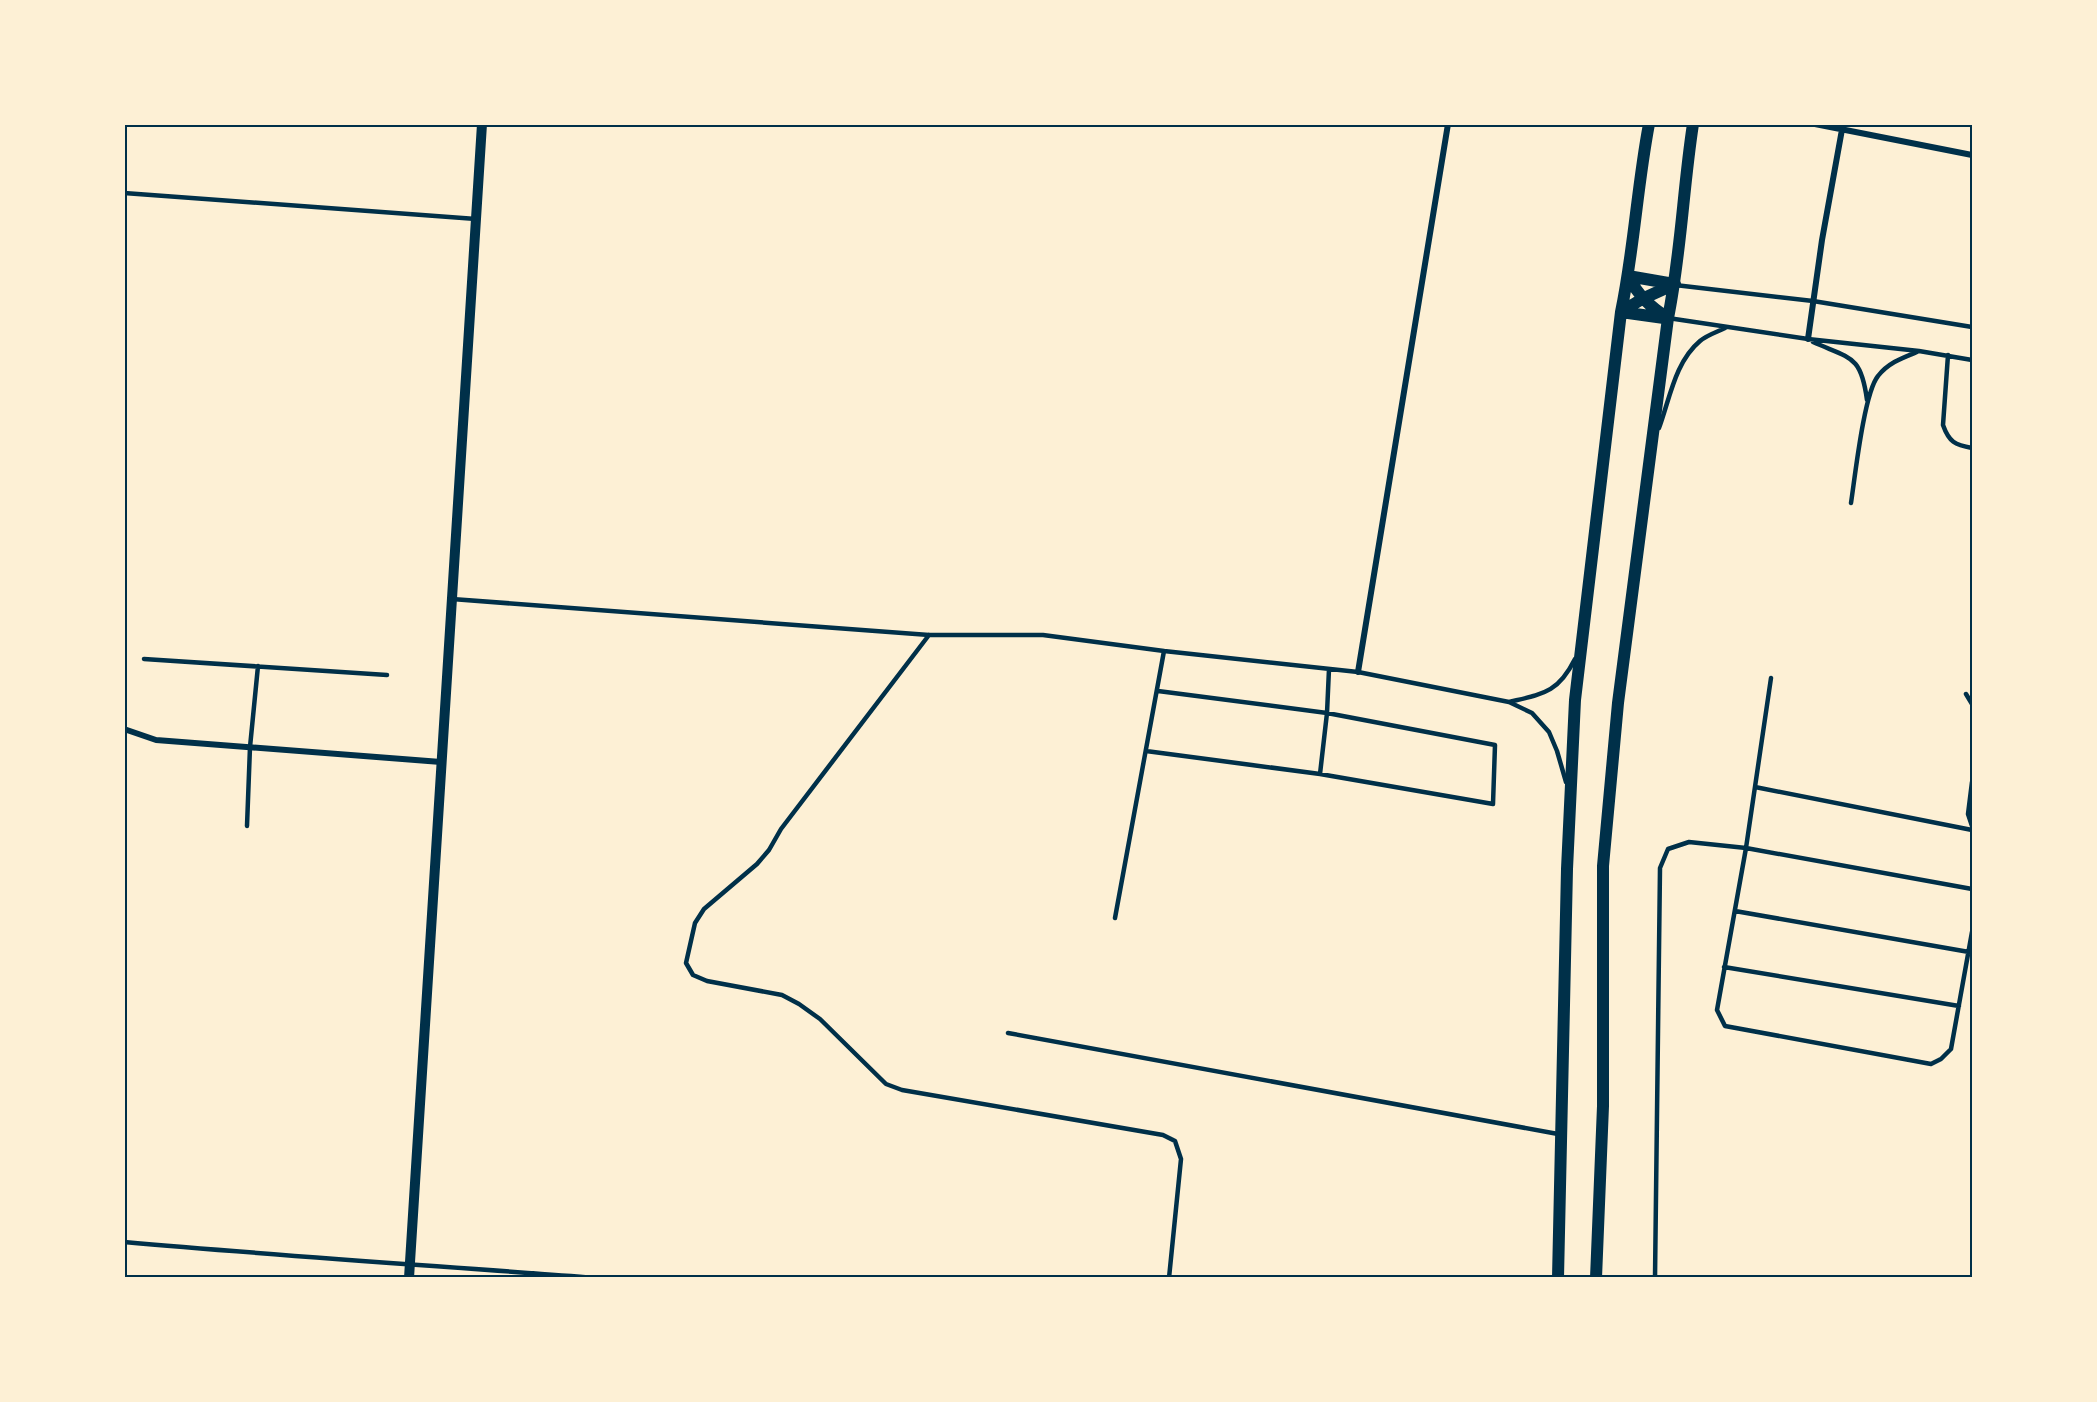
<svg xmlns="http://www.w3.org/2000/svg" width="2097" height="1402" viewBox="0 0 2097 1402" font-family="'Noto Serif',serif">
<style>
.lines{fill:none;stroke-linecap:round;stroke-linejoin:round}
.service{stroke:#003049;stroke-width:4.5}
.minor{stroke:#003049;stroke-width:6}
.tertiary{stroke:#003049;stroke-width:10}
.secondary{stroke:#003049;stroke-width:12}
.neatline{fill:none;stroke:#003049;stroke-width:2}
</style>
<rect width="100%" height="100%" fill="#fdf0d5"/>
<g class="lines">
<path class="service" d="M 124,193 L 476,219
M 1675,285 L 1813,301 L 1972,327
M 1668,318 L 1808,339 L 1919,351 L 1972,360
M 1813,342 C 1851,359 1861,355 1867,400
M 1948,355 L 1943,425 C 1949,442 1955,445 1972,448
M 1659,428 C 1670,398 1675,362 1700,341 C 1707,335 1717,332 1725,328
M 1851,503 C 1855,477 1864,393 1878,376 C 1888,363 1902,358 1917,352
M 452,599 L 929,635 L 1043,635 L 1164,651 L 1358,672 L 1509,702 L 1532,713 L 1549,732 L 1557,751 L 1566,782
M 929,635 L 781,829 L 769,850 L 757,864 L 704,909 L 695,923 L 686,963 L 693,975 L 707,981 L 782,995 L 799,1004 L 820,1019 L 886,1084 L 902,1090 L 1163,1135 L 1175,1141 L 1181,1159 L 1169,1278
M 144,659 L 387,675
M 1771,678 L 1746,848 L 1717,1010 L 1725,1026 L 1931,1064 L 1941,1059 L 1951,1049 L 1972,932
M 1966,694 L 1972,704
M 1509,702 C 1543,694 1558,693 1575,659
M 1146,751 L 1320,774 L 1493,804 L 1495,745 L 1327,713 L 1158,691
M 1320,774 L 1327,713 L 1329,669
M 1972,782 L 1968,814 L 1972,826
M 1755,787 L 1972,830
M 247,826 L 250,747 L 258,666
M 1735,911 L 1969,952
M 1115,918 L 1164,651
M 1724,967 L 1959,1006
M 1008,1033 L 1558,1134
M 124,1242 C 281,1256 439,1266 596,1278
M 1655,1278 L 1660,868 L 1668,849 L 1689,842 L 1746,848 L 1972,889"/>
<path class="minor" d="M 1815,124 L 1972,155
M 1808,339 L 1822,240 L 1843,124
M 1358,672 L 1448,124
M 124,729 L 156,740 L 441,762"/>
<path class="tertiary" d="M 409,1278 L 482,124"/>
<path class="secondary" d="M 1628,276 C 1638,295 1650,307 1668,318
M 1628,276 L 1674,284
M 1621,312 L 1642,299 L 1675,284
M 1621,312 L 1664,318
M 1558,1278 L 1567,869 L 1575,700 L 1621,312 C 1634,250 1637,187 1649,124
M 1596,1278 L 1603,1106 L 1603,866 L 1618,703 L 1668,318 C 1681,254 1683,189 1693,124"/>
</g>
<rect width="2097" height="1402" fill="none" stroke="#fdf0d5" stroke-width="252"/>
<rect x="126" y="126" width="1845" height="1150" class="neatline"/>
</svg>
